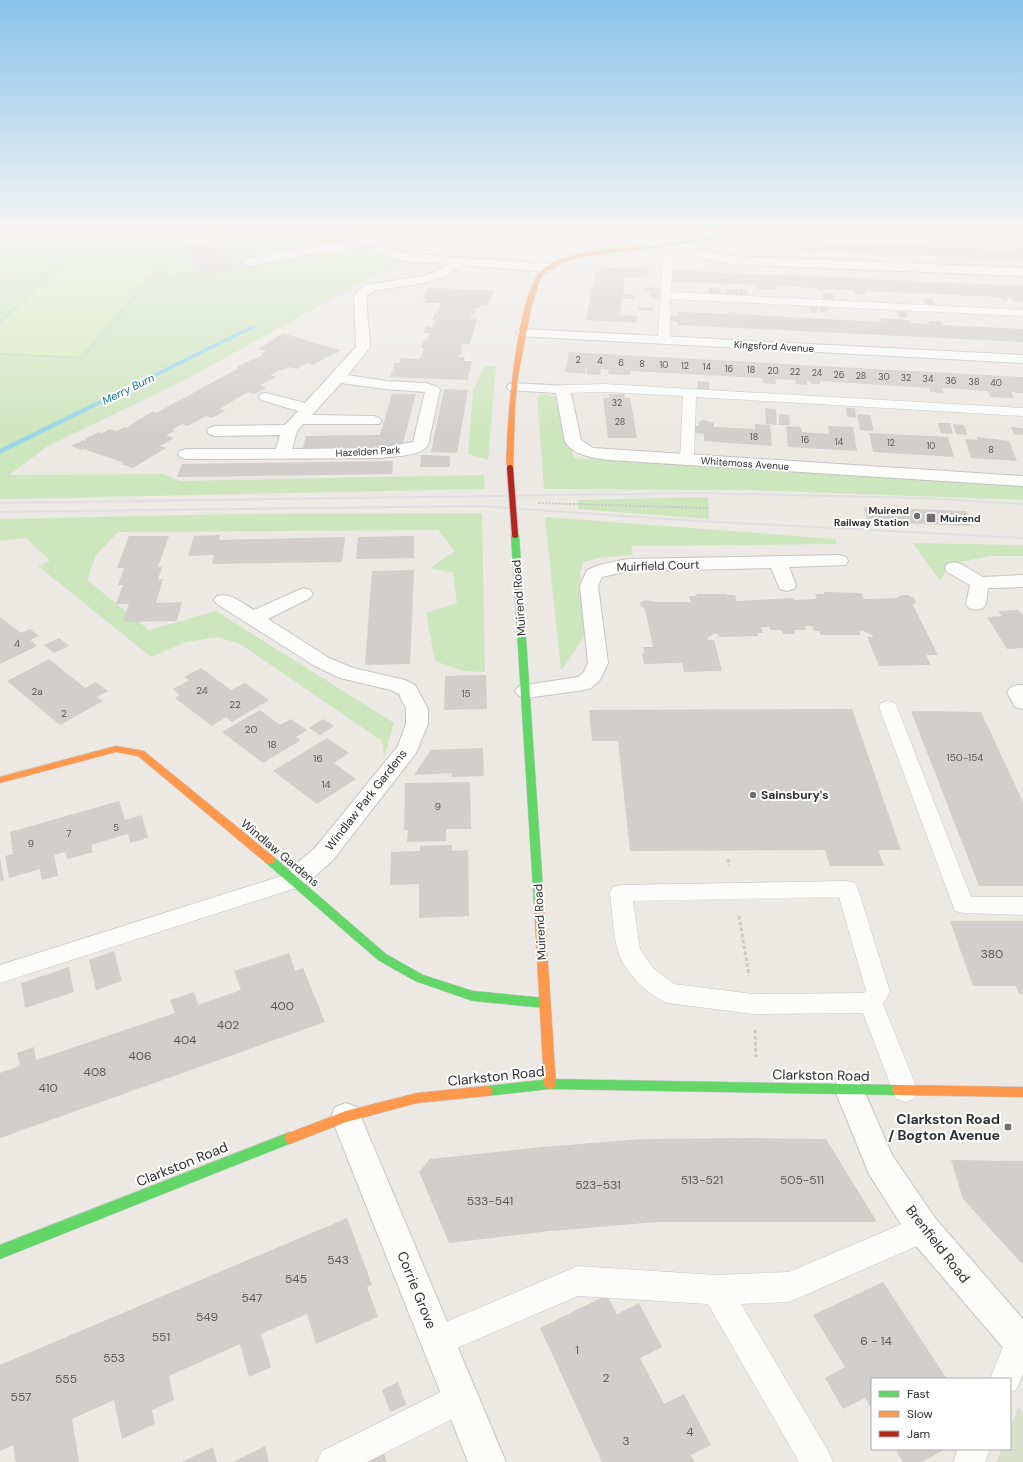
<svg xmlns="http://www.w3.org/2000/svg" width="1023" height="1462" viewBox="0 0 1023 1462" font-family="'DM Sans',sans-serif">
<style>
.green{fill:#cee6be}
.cemetery{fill:#d8e0cc}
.pitch{fill:#d9eabb}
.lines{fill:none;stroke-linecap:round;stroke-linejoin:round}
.stream{fill:#99d6ec;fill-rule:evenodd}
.building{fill:#d1cecb}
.lane-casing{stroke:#c5c4c5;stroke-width:1}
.street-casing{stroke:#c5c4c5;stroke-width:2}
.fast-casing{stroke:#c5c4c5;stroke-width:1}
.slow-casing{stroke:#c5c4c5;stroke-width:1}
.path-far2{stroke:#c9c9c8;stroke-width:1.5;stroke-dasharray:1.5 1;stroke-linecap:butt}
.path-far1{stroke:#c9c9c8;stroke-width:2;stroke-dasharray:2 1.5;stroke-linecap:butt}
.path{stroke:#c9c9c8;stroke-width:3;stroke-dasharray:3.5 2.5;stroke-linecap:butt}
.lane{fill:#fcfcfb;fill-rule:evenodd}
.street{fill:#fcfcfb;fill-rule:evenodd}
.fast{fill:#63d668;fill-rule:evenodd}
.slow{fill:#ff974d;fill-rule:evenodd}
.rail{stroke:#dfdfe1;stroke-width:2}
.jam-bridge-casing{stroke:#c5c4c5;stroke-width:8;stroke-linecap:butt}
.jam-bridge{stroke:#b3261e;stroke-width:6}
.poi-dot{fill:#706f6e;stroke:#fff;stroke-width:1.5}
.labels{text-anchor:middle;stroke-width:4;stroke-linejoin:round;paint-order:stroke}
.far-number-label{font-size:9px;fill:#585857}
.far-street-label{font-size:10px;fill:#2e2e2e;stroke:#fff}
.far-poi-label{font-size:10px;font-weight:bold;fill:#2e2e2e;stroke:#fff;text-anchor:end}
.number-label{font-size:10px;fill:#585857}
.far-water-label{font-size:11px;font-style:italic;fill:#0d6fa3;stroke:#fff}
.street-label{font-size:12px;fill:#2e2e2e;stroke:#fff}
.poi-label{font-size:12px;font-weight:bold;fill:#2e2e2e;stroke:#fff;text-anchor:start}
.near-number-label{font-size:12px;fill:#585857}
.near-street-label{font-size:14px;fill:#2e2e2e;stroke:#fff}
.near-poi-label{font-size:14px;font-weight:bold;fill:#2e2e2e;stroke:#fff;text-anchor:end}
</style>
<rect width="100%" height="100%" fill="#ece8e4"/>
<path class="green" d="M 0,230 L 346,230 L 359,235 L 373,249 L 408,261 L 364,281 L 187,379 L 48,446 L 9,475 L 163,474 L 180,481 L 484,475 L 485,489 L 0,499 Z
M 484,366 L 496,366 L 488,460 L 468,454 L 473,391 Z
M 541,394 L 555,396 L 574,458 L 1023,486 L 1023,500 L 751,490 L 544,489 L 537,396 Z
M 708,497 L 709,519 L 578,509 L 578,500 Z
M 482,513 L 485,672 L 463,671 L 435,661 L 426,613 L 457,603 L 453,573 L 430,568 L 455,551 L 438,530 L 118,532 L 96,555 L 87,580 L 149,630 L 216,611 L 394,723 L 384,758 L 382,741 L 240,644 L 218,637 L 186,642 L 151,657 L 38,566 L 50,561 L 26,538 L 0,541 L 0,519 L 238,514 Z
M 545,517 L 835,539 L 837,544 L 631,546 L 633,555 L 599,558 L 584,562 L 580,572 L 586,634 L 561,671 Z
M 913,543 L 1023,545 L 1023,556 L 991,556 L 949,564 L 940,581 Z"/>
<path class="cemetery" d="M 1018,1408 L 1023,1412 L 1023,1462 L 996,1462 L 1002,1449 L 1010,1449 L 1010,1428 Z"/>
<path class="pitch" d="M 0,230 L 114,230 L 109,235 L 0,233 Z
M 0,258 L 25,258 L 0,283 Z
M 66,262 L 159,265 L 79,356 L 0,353 L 0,325 Z"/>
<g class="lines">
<path class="stream" d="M 253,325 L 258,326 L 0,454 L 0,449 Z"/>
</g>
<path class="building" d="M 519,230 L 656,230 L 656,231 L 443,245 L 439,235 Z
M 769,236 L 793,237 L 793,240 L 992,249 L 1013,250 L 1011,246 L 1023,247 L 1023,260 L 766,249 L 765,237 Z
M 215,241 L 239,268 L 203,274 L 181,246 Z
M 617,267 L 647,269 L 647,275 L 641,274 L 640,278 L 625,277 L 623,294 L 634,295 L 634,299 L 622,298 L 620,315 L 637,316 L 636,323 L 586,320 L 595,272 L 607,268 L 617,269 Z
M 673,270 L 1023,286 L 1023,302 L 1013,301 L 1012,298 L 1007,297 L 1008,301 L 1002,300 L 1000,297 L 865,291 L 866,295 L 855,294 L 854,290 L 825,289 L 826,291 L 818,291 L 817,288 L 776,286 L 776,290 L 757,289 L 757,285 L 672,281 Z
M 644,287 L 660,288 L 660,292 L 644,291 Z
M 427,288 L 494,290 L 488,305 L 481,305 L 480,308 L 474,308 L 473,309 L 476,309 L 474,315 L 472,314 L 470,319 L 477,319 L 470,344 L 462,344 L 461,355 L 459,355 L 458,357 L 465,357 L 464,361 L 472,361 L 468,380 L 390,377 L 392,371 L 396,370 L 393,369 L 395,363 L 399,363 L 401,358 L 420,359 L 424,348 L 421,348 L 424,340 L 427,340 L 430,333 L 424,333 L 426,326 L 432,327 L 435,320 L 432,320 L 434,313 L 438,313 L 441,303 L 424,303 L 426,299 L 423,299 L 425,293 L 428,292 L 426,292 Z
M 709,288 L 720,288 L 720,295 L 709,294 Z
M 727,289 L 738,289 L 738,296 L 727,295 Z
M 739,289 L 748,290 L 748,296 L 739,295 Z
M 650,292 L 659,293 L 659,299 L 650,298 Z
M 822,293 L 833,293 L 834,300 L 823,299 Z
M 923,299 L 933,299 L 935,305 L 925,304 Z
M 639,307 L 653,308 L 653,311 L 638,310 Z
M 809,307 L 817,307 L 818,313 L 810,313 Z
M 819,307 L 827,307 L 828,312 L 820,312 Z
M 897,311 L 907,312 L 908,318 L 898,317 Z
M 679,312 L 729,314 L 729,312 L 737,312 L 737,314 L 881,322 L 880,318 L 910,320 L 912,323 L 930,324 L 928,321 L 941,321 L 943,325 L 1023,329 L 1023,342 L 678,325 L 678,322 L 669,321 L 670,315 L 678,316 Z
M 283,333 L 328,347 L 341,350 L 313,365 L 307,363 L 297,369 L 289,367 L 282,370 L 280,370 L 270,375 L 276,377 L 260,385 L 266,388 L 254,394 L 248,392 L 219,409 L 225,411 L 212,418 L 206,416 L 188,426 L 182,424 L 172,430 L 174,431 L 166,435 L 174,438 L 160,446 L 166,448 L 133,468 L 121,464 L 124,463 L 84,449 L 82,450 L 71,446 L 83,440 L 87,441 L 85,439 L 99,432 L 102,433 L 110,429 L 117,431 L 124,427 L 126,428 L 153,411 L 156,413 L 239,368 L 236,367 L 263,355 L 261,354 L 266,351 L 258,349 Z
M 569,352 L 1023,377 L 1023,393 L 1011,392 L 1014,398 L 990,397 L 988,391 L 942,388 L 944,393 L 930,392 L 929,388 L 820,381 L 820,384 L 811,384 L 811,381 L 807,381 L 807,385 L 796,384 L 795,380 L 775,379 L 776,384 L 763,383 L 762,378 L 631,371 L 630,375 L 608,374 L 609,370 L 601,369 L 600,375 L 586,374 L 587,369 L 586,368 L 585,374 L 565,372 Z
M 697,381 L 709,382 L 709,390 L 697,390 Z
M 444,389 L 468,390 L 457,453 L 431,452 Z
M 392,394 L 416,394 L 402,447 L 303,448 L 306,436 L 380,435 Z
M 609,394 L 624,394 L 625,398 L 630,398 L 637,438 L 608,438 L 603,398 L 609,398 Z
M 765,408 L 776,409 L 777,425 L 766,424 Z
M 846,408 L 855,408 L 856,418 L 847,417 Z
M 779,414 L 789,415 L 790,425 L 779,425 Z
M 857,414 L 870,415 L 874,431 L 860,430 Z
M 703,420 L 714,423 L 714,427 L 755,429 L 755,424 L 770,425 L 772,446 L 704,441 L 704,434 L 694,433 L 695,426 L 699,426 L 699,422 Z
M 938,423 L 950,423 L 953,434 L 941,433 Z
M 953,424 L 964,425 L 967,435 L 956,434 Z
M 786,426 L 801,427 L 802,432 L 829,434 L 828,426 L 853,427 L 857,451 L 788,447 Z
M 1011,427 L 1023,428 L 1023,435 L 1014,434 Z
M 869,433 L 948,437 L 954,457 L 873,452 Z
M 977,437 L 1009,441 L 1017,461 L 971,458 L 965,439 L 978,440 Z
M 421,455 L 450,456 L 450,467 L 420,467 Z
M 393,461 L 392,474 L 177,477 L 182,464 Z
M 864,507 L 966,511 L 972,526 L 868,522 Z
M 220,535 L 219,540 L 345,537 L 342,562 L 212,564 L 214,555 L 188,556 L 194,536 Z
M 129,536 L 169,536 L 158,567 L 162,567 L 158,579 L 163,579 L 156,603 L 182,602 L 177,621 L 123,622 L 129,604 L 116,604 L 123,585 L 118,585 L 124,568 L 117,568 Z
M 414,536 L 414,558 L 356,559 L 358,537 Z
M 414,570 L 410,664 L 365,665 L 372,571 Z
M 824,592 L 861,593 L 864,599 L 897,598 L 901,595 L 908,595 L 914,598 L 916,602 L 913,605 L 938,655 L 926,655 L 931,665 L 879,666 L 867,637 L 873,637 L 872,635 L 863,631 L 859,631 L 861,635 L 821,635 L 819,631 L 814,631 L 812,626 L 804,626 L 806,630 L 794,630 L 795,634 L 783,634 L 782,630 L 770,630 L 769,627 L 761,627 L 763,633 L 757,633 L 758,636 L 719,637 L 718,634 L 714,634 L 707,638 L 708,640 L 714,640 L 722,671 L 684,672 L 682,663 L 644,664 L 642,653 L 644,653 L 643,647 L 653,647 L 645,609 L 641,606 L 640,603 L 645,600 L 656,602 L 691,602 L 689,596 L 697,596 L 696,594 L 726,594 L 727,595 L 735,595 L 737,601 L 793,598 L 794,600 L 817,599 L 815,594 L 824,594 Z
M 1018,610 L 1023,615 L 1023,648 L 1007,649 L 987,617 L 1002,616 L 998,611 Z
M 0,617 L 21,633 L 30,629 L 39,636 L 30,640 L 37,646 L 0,664 Z
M 59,638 L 69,646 L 54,653 L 44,645 Z
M 49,659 L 85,688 L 96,682 L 108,691 L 97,697 L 103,701 L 60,725 L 7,681 Z
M 201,668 L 231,690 L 245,683 L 269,700 L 232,722 L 226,717 L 212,726 L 175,698 L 180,695 L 173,689 L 189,680 L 184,677 Z
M 486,675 L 487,709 L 444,710 L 445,676 Z
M 852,709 L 901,850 L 878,850 L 884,866 L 830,866 L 825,850 L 630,851 L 618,741 L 592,741 L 589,710 Z
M 260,710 L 280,725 L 291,719 L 307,730 L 296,737 L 301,740 L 263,763 L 222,732 Z
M 911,711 L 981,712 L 1023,802 L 1023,886 L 979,886 Z
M 323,719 L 334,726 L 320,735 L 309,728 Z
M 327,738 L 349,753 L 334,763 L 356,779 L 317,804 L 273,771 Z
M 483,748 L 484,776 L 451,777 L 452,773 L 414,775 L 431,750 Z
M 470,782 L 471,829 L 446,829 L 446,841 L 407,842 L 408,830 L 404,830 L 405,783 Z
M 119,801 L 125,820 L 142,815 L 148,838 L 130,843 L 128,834 L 91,845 L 93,852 L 67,859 L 66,852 L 54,855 L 58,876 L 42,880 L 40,869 L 9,878 L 5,856 L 13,854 L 10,832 Z
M 452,845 L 452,851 L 468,850 L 469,916 L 419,918 L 419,884 L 390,885 L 391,852 L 420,851 L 420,846 Z
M 0,857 L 4,880 L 0,881 Z
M 950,921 L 1023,921 L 1023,994 L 1019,994 L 1016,986 L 973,986 Z
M 114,951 L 122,981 L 96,990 L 89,960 Z
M 289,953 L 295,971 L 303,968 L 325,1022 L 0,1138 L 0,1073 L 20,1066 L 17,1053 L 34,1047 L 36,1060 L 175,1013 L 170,1000 L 194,992 L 198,1005 L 241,990 L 234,971 Z
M 69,967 L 74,992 L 25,1008 L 21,983 Z
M 746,1138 L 826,1139 L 877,1222 L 657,1222 L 551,1231 L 449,1243 L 419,1172 L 430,1159 L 542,1147 L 643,1139 Z
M 951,1160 L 1023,1161 L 1023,1265 L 963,1199 Z
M 347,1218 L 372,1285 L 367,1287 L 378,1317 L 316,1344 L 307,1314 L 261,1334 L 271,1367 L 249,1377 L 240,1344 L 169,1376 L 174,1400 L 152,1410 L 155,1424 L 122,1439 L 114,1400 L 72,1419 L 79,1461 L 78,1462 L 16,1462 L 13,1445 L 0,1451 L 0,1365 Z
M 883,1282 L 947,1379 L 872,1379 L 872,1410 L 865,1398 L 843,1409 L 825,1378 L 845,1367 L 813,1315 Z
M 607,1295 L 617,1314 L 639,1303 L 662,1347 L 640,1358 L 664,1404 L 684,1394 L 711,1445 L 691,1455 L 695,1462 L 602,1462 L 540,1328 Z
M 398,1382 L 406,1405 L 390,1412 L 382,1390 Z
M 265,1446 L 269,1462 L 233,1462 Z
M 213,1447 L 217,1462 L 182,1462 Z
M 895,1449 L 943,1449 L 944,1450 L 922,1462 L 903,1462 Z
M 384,1453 L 387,1462 L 366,1462 Z"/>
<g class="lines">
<g class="lane-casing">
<path id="lane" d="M 837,230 L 907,230 L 1023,234 L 1023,240 L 842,233 Z
M 679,240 L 684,243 L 673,256 L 671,292 L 1023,310 L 1023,316 L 670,299 L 670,340 L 664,344 L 658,340 L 663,256 L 675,241 Z
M 605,384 L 1023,408 L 1023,416 L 696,397 L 694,459 L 692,462 L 682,462 L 680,459 L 683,396 L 605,392 L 563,393 L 557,389 L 563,385 Z
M 888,701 L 895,703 L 897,707 L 971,897 L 1023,897 L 1023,915 L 963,913 L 955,911 L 879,707 L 881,703 Z
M 294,872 L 302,874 L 305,880 L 302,886 L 0,983 L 0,965 Z
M 847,881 L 855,883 L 858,889 L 890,992 L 883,1004 L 918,1091 L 914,1099 L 905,1102 L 896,1099 L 863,1013 L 753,1014 L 668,1003 C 648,996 624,971 618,951 C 613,936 612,910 610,893 L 613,887 L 621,885 ZM 839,897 L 866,991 L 864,993 L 753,994 L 674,984 L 653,968 L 640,949 L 633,901 Z
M 923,1215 L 933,1219 L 937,1229 L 933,1239 L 789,1302 L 741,1304 L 828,1451 L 833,1462 L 799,1462 L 708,1304 L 578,1296 L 438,1356 L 427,1352 L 423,1341 L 427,1330 L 578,1266 L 716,1275 L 789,1272 Z
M 1020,1328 L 1023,1329 L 1023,1373 L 1016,1390 L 1010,1392 L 1010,1379 L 990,1379 L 1009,1332 Z
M 461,1382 L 472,1387 L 477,1398 L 472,1409 L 367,1462 L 317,1462 L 322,1451 Z
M 958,1449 L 990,1449 L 985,1462 L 953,1462 Z"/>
</g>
<g class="street-casing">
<path id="street" d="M 373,230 L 383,230 L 384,240 L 395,251 L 412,254 L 549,264 L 555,268 L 549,272 L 462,265 L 445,277 L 424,283 L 373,291 L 366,297 L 370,347 L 348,375 L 385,381 L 426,383 L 438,387 L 440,390 L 428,445 C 420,457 393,456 380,458 L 186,459 L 180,457 L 178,454 L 180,451 L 186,449 L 276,449 L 280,435 L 215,436 L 209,434 L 207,431 L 209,428 L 215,426 L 285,425 L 298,411 L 261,400 L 259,397 L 261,394 L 266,393 L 305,403 L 356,347 L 354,296 L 365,285 L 423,276 L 437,271 L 448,264 L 412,262 L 387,257 L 375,245 L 317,253 L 249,266 L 243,262 L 249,258 L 317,245 L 372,238 ZM 341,383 L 385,389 L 425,392 L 413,442 L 380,448 L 292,449 L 297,431 L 303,424 L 379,424 L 382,421 L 379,418 L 374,416 L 312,415 Z
M 679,239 L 702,251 L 731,256 L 1023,268 L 1023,276 L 731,264 L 695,257 L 675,245 L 673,243 L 675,241 Z
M 524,329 L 1023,355 L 1023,363 L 519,336 L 517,333 L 519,330 Z
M 514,383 L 568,386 L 570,389 L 581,440 L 593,448 L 1023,476 L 1023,486 L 609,460 C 594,458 575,456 565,442 L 556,393 L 509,390 L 507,387 L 509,384 Z
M 839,555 L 846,557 L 848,561 L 846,565 L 789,567 L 796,585 L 794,589 L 787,591 L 780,589 L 771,568 L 628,571 L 602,577 L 598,586 L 608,663 L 600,680 L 591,688 L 584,690 L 526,698 L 519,696 L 515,691 L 519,686 L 578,677 L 584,672 L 588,663 L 580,586 L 587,570 L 599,565 L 628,559 Z
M 954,562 L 961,564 L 983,577 L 1023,575 L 1023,587 L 988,588 L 986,604 L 983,608 L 976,610 L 969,608 L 966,604 L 970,585 L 947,572 L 945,568 L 947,564 Z
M 303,588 L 310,590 L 313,594 L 310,598 L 268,619 L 329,658 L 353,668 L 405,680 L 415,685 L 428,709 L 428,724 L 416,753 L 333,860 L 303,887 L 294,889 L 285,887 L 281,880 L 285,873 L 315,848 L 398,746 L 406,724 L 406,709 L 399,694 L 391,690 L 340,678 L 315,666 L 217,604 L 214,600 L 217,596 C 231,592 242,603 254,610 Z
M 1018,685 L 1023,685 L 1023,709 L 1015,707 L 1007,692 L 1011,687 Z
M 849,1075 L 859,1079 L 892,1155 L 935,1218 L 1023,1319 L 1023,1362 L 1011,1357 L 911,1240 L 869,1174 L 834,1088 L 839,1079 Z
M 346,1103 L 357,1107 L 361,1117 L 506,1462 L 468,1462 L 331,1117 L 335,1107 Z"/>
</g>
<g class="fast-casing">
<path id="fast" d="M 743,230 L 749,230 L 709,240 L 642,249 L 640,248 L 709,238 Z
M 512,533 L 518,533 L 519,535 L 544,904 L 543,907 L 539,908 L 535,907 L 534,904 L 511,535 Z
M 270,856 L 274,857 L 386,954 L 423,975 L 473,991 L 545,998 L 549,1000 L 551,1003 L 549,1006 L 545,1008 L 473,1001 L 415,981 L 378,960 L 266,863 L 265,860 L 266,857 Z
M 550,1079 L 898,1085 L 902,1086 L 904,1090 L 902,1094 L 898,1095 L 550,1089 L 487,1096 L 483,1095 L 481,1091 L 483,1087 L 487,1086 Z
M 290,1132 L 294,1134 L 296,1138 L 294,1142 L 0,1259 L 0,1245 Z"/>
</g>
<g class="slow-casing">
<path id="slow" d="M 642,247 L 644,248 L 644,249 L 591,255 L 566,261 L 545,273 L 540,279 L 531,308 L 518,376 L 515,406 L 513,468 L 510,470 L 508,469 C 505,463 507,453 507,445 C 508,412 518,291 542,270 C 566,250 612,250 642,247 Z
M 116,746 L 144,751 L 274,857 L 275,860 L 274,863 L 266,863 L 138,756 L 116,752 L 0,783 L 0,777 Z
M 539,900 L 543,901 L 544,904 L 556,1084 L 554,1088 L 550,1089 L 546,1088 L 544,1084 L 534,904 L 535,901 Z
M 898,1085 L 1023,1087 L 1023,1097 L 898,1095 L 894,1094 L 892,1090 L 894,1086 Z
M 487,1086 L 491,1087 L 493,1091 L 491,1095 L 487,1096 L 417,1103 L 346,1122 L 290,1144 L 286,1142 L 284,1138 L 286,1134 L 346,1111 L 417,1093 Z"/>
</g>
<path class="path-far2" d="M 207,236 L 221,242 L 232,250
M 0,249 L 124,247 L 205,235 L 290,230
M 148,282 L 228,271
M 0,322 L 64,261 L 163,264 L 82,358 L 0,354"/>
<path class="path-far1" d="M 538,503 L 708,508"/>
<path class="path" d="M 728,859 L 729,866
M 739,916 L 749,976
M 755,1030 L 756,1057"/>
<use href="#lane" class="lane"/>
<use href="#street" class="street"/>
<use href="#fast" class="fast"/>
<use href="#slow" class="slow"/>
<path class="rail" d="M 0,503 L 698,493 L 924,498 L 1023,504
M 0,512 L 480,506 L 699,521 L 1023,538"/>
<g class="jam-bridge-casing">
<path id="jam-bridge" d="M 510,468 L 515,535"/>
</g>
<use href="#jam-bridge" class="jam-bridge"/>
</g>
<linearGradient id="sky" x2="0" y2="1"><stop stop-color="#88c2ea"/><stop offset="0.53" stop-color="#f6f5f3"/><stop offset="1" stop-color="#f6f5f3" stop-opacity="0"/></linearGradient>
<rect width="1023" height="434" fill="url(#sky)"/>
<g class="poi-dot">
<circle cx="917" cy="516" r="4"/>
<rect x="926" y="513" width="10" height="10" rx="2"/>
<circle cx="753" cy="795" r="4"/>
<rect x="1004" y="1123" width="8" height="8" rx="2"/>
</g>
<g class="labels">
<g class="far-number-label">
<text x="578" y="363">2</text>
<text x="600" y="364">4</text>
<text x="621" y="366">6</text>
<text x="642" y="367">8</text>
<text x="664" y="368">10</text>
<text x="685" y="369">12</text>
<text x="707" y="370">14</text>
<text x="729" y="372">16</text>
<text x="751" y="373">18</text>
<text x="773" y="374">20</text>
<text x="795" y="375">22</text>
<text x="817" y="376">24</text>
<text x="839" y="378">26</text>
<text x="861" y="379">28</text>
<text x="884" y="380">30</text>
<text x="906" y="381">32</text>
<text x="928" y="382">34</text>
<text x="951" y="384">36</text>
<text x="974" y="385">38</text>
<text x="996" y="386">40</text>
<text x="617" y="406">32</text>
<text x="620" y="425">28</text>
<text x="754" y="440">18</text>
<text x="805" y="443">16</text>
<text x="839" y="445">14</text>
<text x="891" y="446">12</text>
<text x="931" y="449">10</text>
<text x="991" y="453">8</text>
</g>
<g class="far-street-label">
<text transform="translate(774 346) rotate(3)" y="4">Kingsford Avenue</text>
<text transform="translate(368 451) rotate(-3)" y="4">Hazelden Park</text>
<text transform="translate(745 463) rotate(4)" y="4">Whitemoss Avenue</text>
</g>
<g class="far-poi-label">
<text x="909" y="514">Muirend<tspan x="909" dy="12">Railway Station</tspan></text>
<text x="940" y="522" text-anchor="start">Muirend</text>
</g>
<g class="number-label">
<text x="17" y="647">4</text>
<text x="202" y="694">24</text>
<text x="37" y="695">2a</text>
<text x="466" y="697">15</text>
<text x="235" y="708">22</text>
<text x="64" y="717">2</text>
<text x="251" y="733">20</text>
<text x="272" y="748">18</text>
<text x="965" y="761">150-154</text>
<text x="318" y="762">16</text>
<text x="326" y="788">14</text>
<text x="438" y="810">9</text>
<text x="116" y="831">5</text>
<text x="69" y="837">7</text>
<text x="31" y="847">9</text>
</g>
<g class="far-water-label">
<text transform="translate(128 389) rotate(-26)" y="4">Merry Burn</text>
</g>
<g class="street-label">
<text transform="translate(658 566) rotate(-2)" y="4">Muirfield Court</text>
<text transform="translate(519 598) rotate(-94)" y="4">Muirend Road</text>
<text transform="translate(366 800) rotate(-52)" y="4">Windlaw Park Gardens</text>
<text transform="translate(280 853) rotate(40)" y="4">Windlaw Gardens</text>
<text transform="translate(540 922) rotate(-93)" y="4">Muirend Road</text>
</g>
<g class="poi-label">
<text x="761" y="799">Sainsbury's</text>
</g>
<g class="near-number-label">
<text x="992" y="958">380</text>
<text x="282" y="1010">400</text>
<text x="228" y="1029">402</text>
<text x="185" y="1044">404</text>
<text x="140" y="1060">406</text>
<text x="95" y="1076">408</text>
<text x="48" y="1092">410</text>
<text x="702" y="1184">513-521</text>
<text x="802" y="1184">505-511</text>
<text x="598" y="1189">523-531</text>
<text x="490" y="1205">533-541</text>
<text x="338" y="1264">543</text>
<text x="296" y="1283">545</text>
<text x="252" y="1302">547</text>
<text x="207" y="1321">549</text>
<text x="161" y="1341">551</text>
<text x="876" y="1345">6 - 14</text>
<text x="577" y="1354">1</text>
<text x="114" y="1362">553</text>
<text x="606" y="1382">2</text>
<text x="66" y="1383">555</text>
<text x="21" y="1401">557</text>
<text x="690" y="1436">4</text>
<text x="626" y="1445">3</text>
</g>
<g class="near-street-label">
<text transform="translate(821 1075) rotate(1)" y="5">Clarkston Road</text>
<text transform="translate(496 1076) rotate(-6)" y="5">Clarkston Road</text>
<text transform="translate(182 1164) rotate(-22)" y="5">Clarkston Road</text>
<text transform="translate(938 1244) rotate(52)" y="5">Brenfield Road</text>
<text transform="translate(417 1290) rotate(68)" y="5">Corrie Grove</text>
</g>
<g class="near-poi-label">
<text x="1000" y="1124">Clarkston Road<tspan x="1000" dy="16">/ Bogton Avenue</tspan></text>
</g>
</g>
<rect x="871" y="1378" width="140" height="72" fill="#ffffff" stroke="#ababab"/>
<rect x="879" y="1391" width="20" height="6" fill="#63d668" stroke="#ababab"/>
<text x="907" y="1398" font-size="12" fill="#2e2e2e">Fast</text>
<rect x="879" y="1411" width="20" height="6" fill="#ff974d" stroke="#ababab"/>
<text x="907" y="1418" font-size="12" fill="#2e2e2e">Slow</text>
<rect x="879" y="1431" width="20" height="6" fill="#b3261e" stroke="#ababab"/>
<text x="907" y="1438" font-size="12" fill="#2e2e2e">Jam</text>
</svg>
